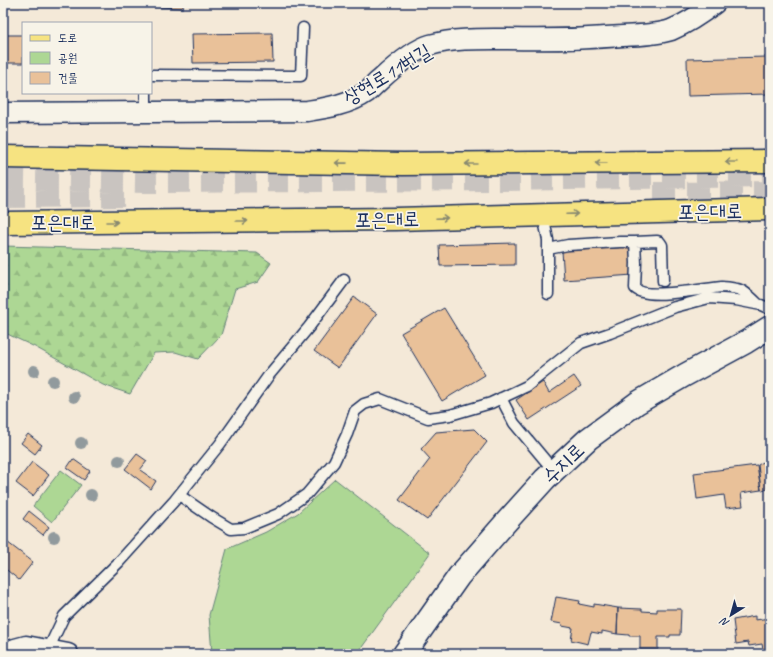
<svg xmlns="http://www.w3.org/2000/svg" width="773" height="657" viewBox="0 0 773 657" font-family="Caveat,'Poor Story',sans-serif">
<style>
.green{fill:#add794;stroke:#648379}
.forest{fill:url(#forest-firs);stroke:#648379}
.building{fill:#e9c199;stroke:#1b2f5e}
.lines{fill:none;stroke-linecap:round;stroke-linejoin:round}
.primary-tunnel{stroke:#c9c4c0;stroke-width:22;stroke-dasharray:22 11;stroke-linecap:butt}
.lane-casing{stroke:#1b2f5e;stroke-width:13}
.street-casing{stroke:#1b2f5e;stroke-width:23}
.secondary-casing{stroke:#1b2f5e;stroke-width:25}
.primary-casing{stroke:#1b2f5e;stroke-width:25}
.lane{stroke:#f7f3e8;stroke-width:10}
.street{stroke:#f7f3e8;stroke-width:20}
.secondary{stroke:#f7f3e8;stroke-width:22}
.primary{stroke:#f6e381;stroke-width:22}
.tree{fill:#919a9d}
.oneway{stroke:#888970}
.labels{text-anchor:middle;stroke-width:3.5;stroke-linejoin:round;paint-order:stroke}
.street-label{font-size:20px;fill:#1b2f5e;stroke:#f7f3e8}
</style>
<defs>
<pattern id="forest-firs" width="22" height="20" patternUnits="userSpaceOnUse"><rect width="22" height="20" fill="#add794"/><path d="M5 1l3.5 6h-7zM16 11l3.5 6h-7z" fill="#94b982"/></pattern>
</defs>
<rect width="100%" height="100%" fill="#f4e9d8"/>
<filter id="ink" filterUnits="userSpaceOnUse"><feTurbulence type="fractalNoise" baseFrequency=".025" numOctaves="2"/><feDisplacementMap in="SourceGraphic" scale="8" xChannelSelector="R" yChannelSelector="G"/><feConvolveMatrix kernelMatrix="1 2 1 2 8 2 1 2 1" color-interpolation-filters="sRGB"/></filter>
<g filter="url(#ink)">
<path class="green" d="M 61,470 L 81,485 L 52,522 L 33,506 Z
M 335,479 L 430,553 L 357,654 L 212,654 L 209,615 L 227,549 L 266,532 L 298,513 Z"/>
<path class="forest" d="M 3,246 L 257,253 L 271,263 L 258,282 L 235,289 L 221,335 L 198,359 L 175,352 L 154,353 L 130,394 L 103,385 L 35,347 L 3,332 Z"/>
<path class="building" d="M 154,3 L 183,3 L 183,8 L 154,7 Z
M 272,33 L 273,62 L 193,63 L 192,34 Z
M 3,35 L 23,35 L 23,63 L 3,63 Z
M 767,57 L 768,94 L 688,96 L 687,59 Z
M 515,243 L 515,265 L 440,266 L 439,245 Z
M 631,247 L 633,275 L 564,280 L 562,251 Z
M 354,297 L 377,314 L 338,368 L 314,351 Z
M 444,308 L 485,375 L 442,401 L 401,333 Z
M 574,376 L 581,386 L 529,420 L 516,400 L 543,382 L 549,393 Z
M 474,429 L 487,442 L 427,520 L 399,500 L 430,459 L 421,449 L 436,432 Z
M 28,434 L 42,445 L 35,454 L 21,443 Z
M 137,454 L 147,461 L 140,470 L 156,481 L 151,489 L 125,469 Z
M 770,458 L 770,489 L 761,490 L 758,465 Z
M 73,459 L 90,471 L 84,480 L 67,468 Z
M 32,462 L 49,475 L 33,496 L 16,483 Z
M 757,465 L 761,490 L 741,493 L 743,506 L 726,508 L 724,495 L 697,499 L 694,473 Z
M 29,511 L 49,527 L 43,535 L 23,519 Z
M 3,539 L 33,562 L 19,580 L 3,567 Z
M 556,597 L 580,601 L 579,604 L 594,607 L 594,604 L 618,608 L 617,634 L 602,631 L 602,634 L 591,632 L 588,644 L 571,640 L 573,628 L 562,626 L 562,624 L 551,622 Z
M 618,608 L 642,609 L 642,611 L 657,612 L 657,609 L 681,609 L 680,635 L 670,635 L 670,637 L 658,637 L 658,649 L 640,649 L 640,636 L 629,636 L 629,635 L 617,634 Z
M 755,616 L 755,620 L 770,618 L 770,654 L 764,654 L 762,644 L 749,646 L 748,642 L 736,644 L 733,620 Z"/>
<g class="lines">
<path class="primary-tunnel" d="M 3,179 L 146,182 L 502,180 L 770,176
M 654,193 L 770,192
M 3,197 L 124,196"/>
<g class="lane-casing">
<path id="lane" d="M 151,75 L 301,76 L 303,28
M 146,112 L 146,93
M 543,215 L 548,240 L 548,249 L 568,245 L 620,242 L 635,242 L 636,263 L 635,288 C 645,301 705,288 722,287 C 727,287 732,288 737,289 C 744,290 752,298 757,303
M 635,242 L 657,241 L 660,242 L 662,245 L 663,281
M 548,294 L 548,249
M 501,398 L 514,423 L 554,471
M 179,495 L 211,517 L 231,529 L 244,528 L 278,514 L 307,494 L 334,462 L 347,434 L 355,411 L 364,404 L 380,399 L 428,418 L 450,415 L 491,403 L 527,386 L 581,343 L 610,333 L 675,307 L 709,298 L 736,300 L 761,305 L 770,309
M 48,650 L 64,616 L 119,562 L 175,500 L 220,444 L 269,375 L 309,327 L 344,280"/>
</g>
<g class="street-casing">
<path id="street" d="M 3,113 L 307,111 C 327,108 350,104 367,92 C 372,88 376,83 380,80 C 392,69 415,49 430,45 C 455,38 482,39 508,39 C 547,40 585,39 623,36 C 639,35 656,35 671,30 C 688,23 701,14 715,3
M 3,654 L 15,649 L 26,646 L 68,654"/>
</g>
<g class="secondary-casing">
<path id="secondary" d="M 404,654 L 459,576 L 507,521 L 545,479 L 588,439 L 637,403 L 685,375 L 746,342 L 770,327"/>
</g>
<g class="primary-casing">
<path id="primary" d="M 3,157 L 403,164 L 770,161
M 3,223 L 396,219 L 770,209"/>
</g>
<use href="#lane" class="lane"/>
<use href="#street" class="street"/>
<use href="#secondary" class="secondary"/>
<use href="#primary" class="primary"/>
</g>
<g class="tree">
<circle cx="34" cy="371" r="6"/>
<circle cx="53" cy="381" r="6"/>
<circle cx="74" cy="397" r="6"/>
<circle cx="81" cy="443" r="6"/>
<circle cx="119" cy="461" r="6"/>
<circle cx="91" cy="495" r="6"/>
<circle cx="54" cy="537" r="6"/>
</g>
<defs><path id="oneway-shaft" d="M-6 0H5M1.5-3L5.5 0L1.5 3" fill="none" stroke-width="1.6" stroke-linecap="round" stroke-linejoin="round"/></defs>
<g class="oneway">
<use href="#oneway-shaft" transform="translate(731 162) rotate(180)"/>
<use href="#oneway-shaft" transform="translate(341 163) rotate(-179)"/>
<use href="#oneway-shaft" transform="translate(601 163) rotate(180)"/>
<use href="#oneway-shaft" transform="translate(471 164) rotate(180)"/>
<use href="#oneway-shaft" transform="translate(572 214) rotate(-2)"/>
<use href="#oneway-shaft" transform="translate(442 218) rotate(-2)"/>
<use href="#oneway-shaft" transform="translate(242 221)"/>
<use href="#oneway-shaft" transform="translate(112 222)"/>
</g>
</g>
<g class="labels">
<g class="street-label">
<text transform="translate(387 74) rotate(-31)" y="7">상현로11번길</text>
<text transform="translate(710 211) rotate(-1)" y="7">포은대로</text>
<text transform="translate(387 219) rotate(-1)" y="7">포은대로</text>
<text x="63" y="229">포은대로</text>
<text transform="translate(563 463) rotate(-44)" y="7">수지로</text>
</g>
</g>
<rect width="773" height="657" fill="none" stroke="#f7f3e8" stroke-width="16"/>
<rect x="8" y="8" width="757" height="641" fill="none" stroke="#1b2f5e" stroke-width="1.5" filter="url(#ink)"/>
<rect x="22" y="22" width="130" height="72" fill="#f7f3e8" stroke="#9fa5b1"/>
<rect x="30" y="35" width="20" height="6" fill="#f6e381" stroke="#9fa5b1"/>
<text x="58" y="42" font-size="12" fill="#1b2f5e">도로</text>
<rect x="30" y="52" width="20" height="12" fill="#add794" stroke="#9fa5b1"/>
<text x="58" y="62" font-size="12" fill="#1b2f5e">공원</text>
<rect x="30" y="72" width="20" height="12" fill="#e9c199" stroke="#9fa5b1"/>
<text x="58" y="82" font-size="12" fill="#1b2f5e">건물</text>
<g transform="translate(731 615) rotate(217)" stroke="#f7f3e8" stroke-width="3" paint-order="stroke">
<path d="M0-3L7 15L0 10L-7 15Z" fill="#1b2f5e"/>
<text y="-6" font-size="11" font-weight="bold" text-anchor="middle" fill="#1b2f5e">N</text>
</g>
</svg>
